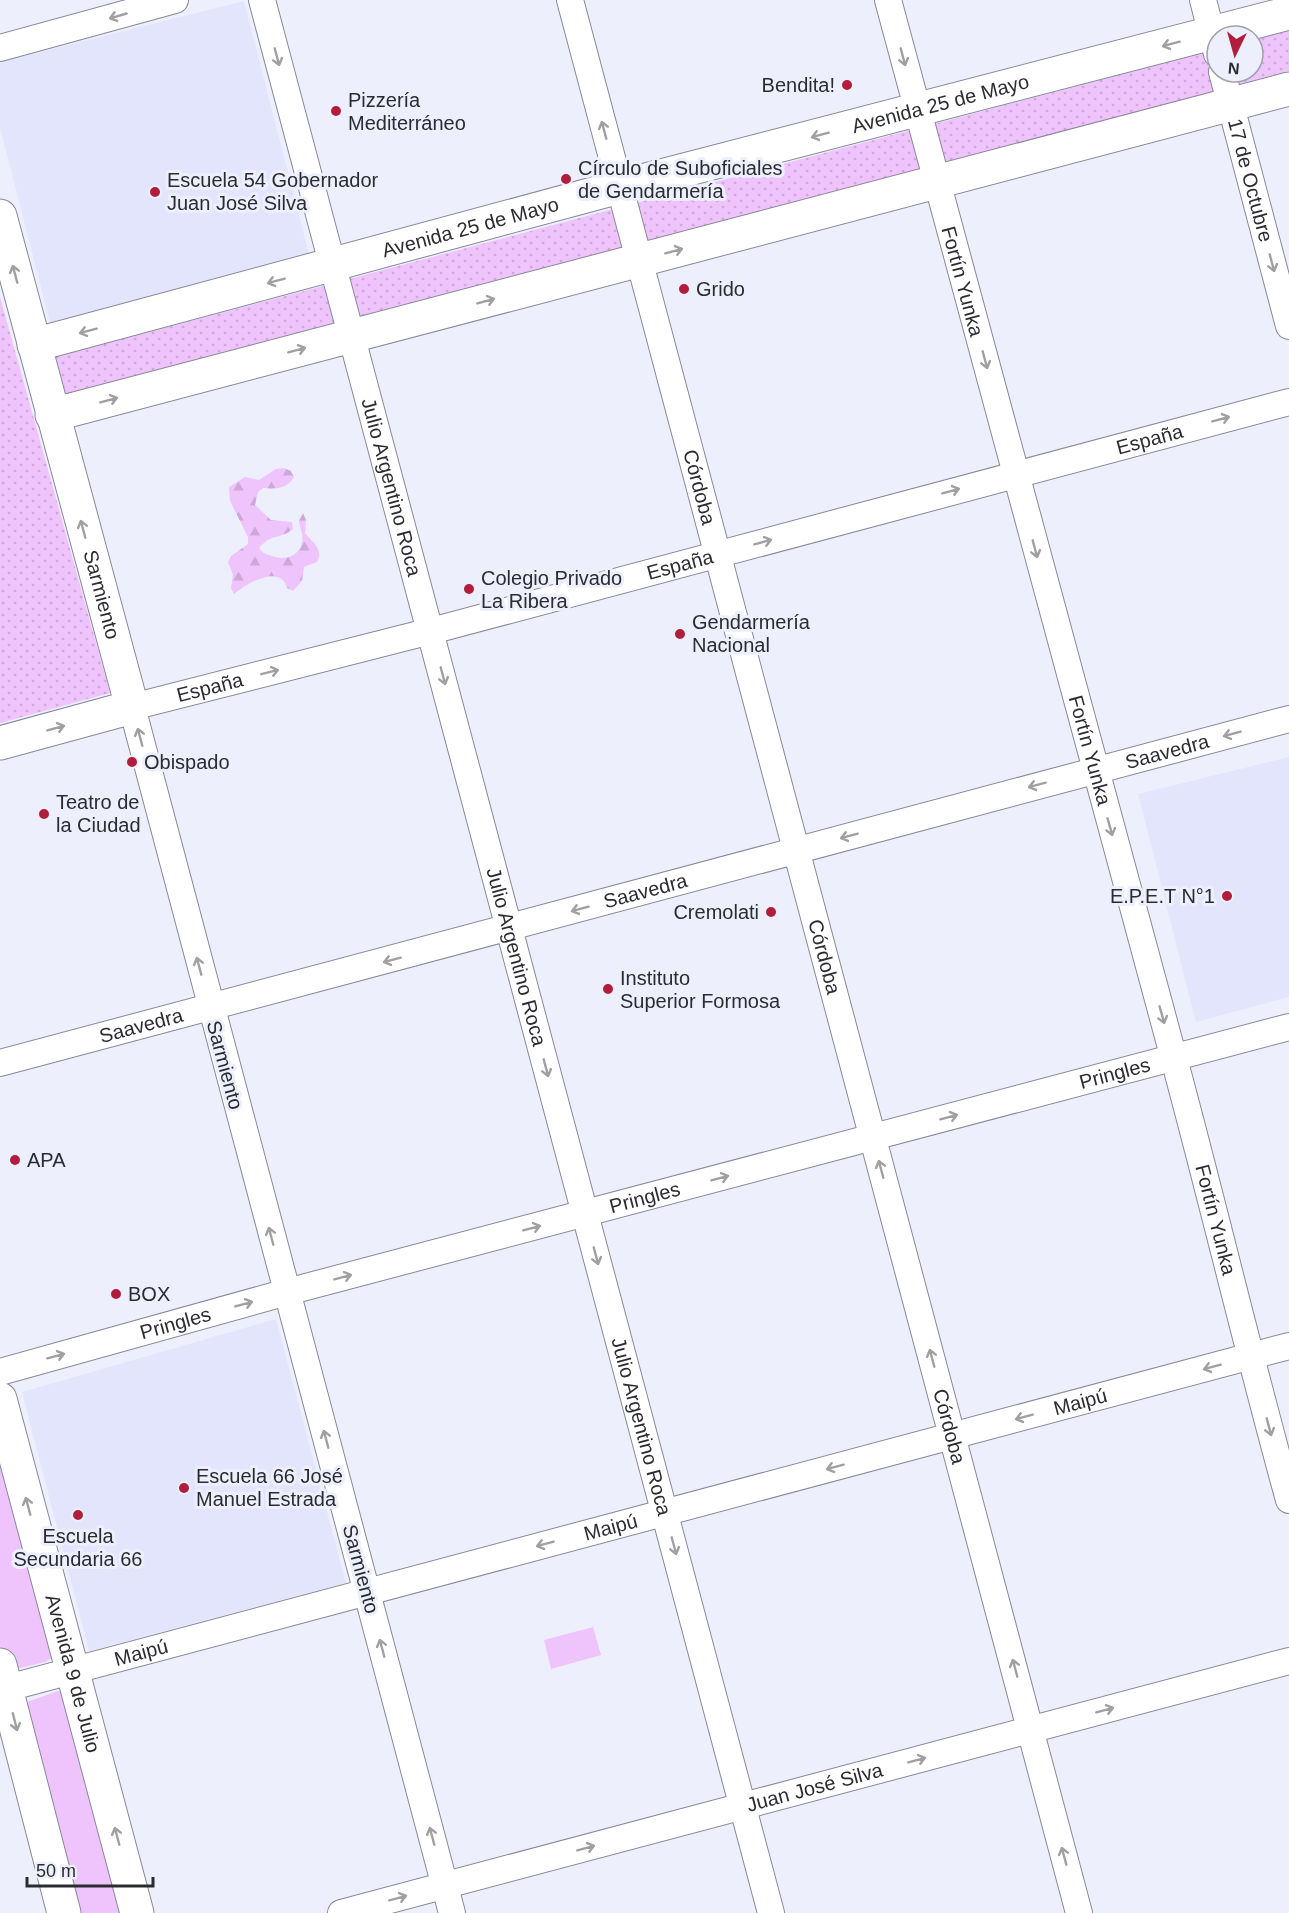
<svg xmlns="http://www.w3.org/2000/svg" width="1289" height="1913" viewBox="0 0 1289 1913" font-family="Arial,sans-serif">
<style>
.built{fill:#e3e5fd}
.grass{fill:#efc3fb}
.forest{fill:url(#forest-firs)}
.park{fill:url(#park-dots)}
.lines{fill:none;stroke-linecap:round;stroke-linejoin:round}
.minor-casing{stroke:#888998;stroke-width:28}
.major-casing{stroke:#888998;stroke-width:35}
.minor{stroke:#fff;stroke-width:26}
.major{stroke:#fff;stroke-width:33}
.oneway{stroke:#a0a0a3}
.poi-dot{fill:#b11e3c;stroke:#eeeffc;stroke-width:2}
.labels{text-anchor:middle;stroke-width:6;stroke-linejoin:round;paint-order:stroke}
.poi-label{font-size:20px;fill:#2b2c32;stroke:#eeeffc;text-anchor:start}
.street-label{font-size:20px;fill:#2b2c32;stroke:#eeeffc}
</style>
<defs>
<pattern id="forest-firs" width="22" height="20" patternUnits="userSpaceOnUse" patternTransform="scale(1.5)"><rect width="22" height="20" fill="#efc3fb"/><path d="M5 1l3.5 6h-7zM16 11l3.5 6h-7z" fill="#cda8d8"/></pattern>
<pattern id="park-dots" width="8" height="8" patternUnits="userSpaceOnUse" patternTransform="scale(1.5)"><rect width="8" height="8" fill="#efc3fb"/><path d="M2 2h.1M6 6h.1" fill="none" stroke="#cda8d8" stroke-width="1.8" stroke-linecap="round"/></pattern>
</defs>
<rect width="100%" height="100%" fill="#eeeffc"/>
<path class="built" d="M 244,1 L 310,258 L 50,323 L 0,127 L 0,62 Z
M 1289,757 L 1289,997 L 1196,1022 L 1138,794 Z
M 276,1319 L 346,1583 L 89,1651 L 22,1392 Z"/>
<path class="grass" d="M 0,1420 L 54,1657 L 45,1662 L 16,1669 L 5,1662 L 0,1645 Z
M 593,1627 L 601,1655 L 551,1669 L 544,1640 Z
M 58,1691 L 68,1694 L 131,1913 L 72,1913 L 21,1704 Z"/>
<path class="forest" d="M 284,468 L 291,471 L 294,477 C 287,489 276,489 263,488 L 258,492 L 255,505 L 271,520 L 292,522 L 293,529 C 280,540 273,532 259,548 C 263,554 268,555 275,557 C 290,561 305,552 302,534 C 301,529 299,525 299,520 L 303,513 L 306,520 L 305,533 C 313,543 324,549 317,562 L 304,567 L 302,581 L 293,591 L 287,588 C 281,563 245,584 234,594 L 231,588 L 233,575 L 228,562 L 231,556 L 248,544 L 248,537 L 230,501 L 229,487 L 245,477 L 259,480 L 276,469 Z"/>
<path class="park" d="M 1289,30 L 1289,71 L 66,400 L 55,357 L 1217,49 L 1217,72 L 1253,72 L 1253,40 Z
M 0,297 L 110,693 L 0,723 Z"/>
<g class="lines">
<g class="minor-casing">
<g id="minor">
<path id="s1" d="M 262,0 L 771,1913"/>
<path id="s2" d="M 570,0 L 1079,1913"/>
<path id="s3" d="M 888,0 C 980,352 1078,703 1173,1055 C 1213,1203 1248,1352 1289,1500"/>
<path d="M 1203,0 L 1217,54"/>
<path d="M 0,48 L 175,0"/>
<path id="s4" d="M 1222,72 L 1289,326"/>
<path id="s5" d="M 0,1063 L 1289,719"/>
<path id="s6" d="M 0,1372 L 287,1292 L 1289,1027"/>
<path id="s7" d="M 0,1690 L 1289,1346"/>
<path id="s8" d="M 341,1913 L 1289,1661"/>
<path id="s9" d="M 452,1913 L 132,707 L 431,631 L 1289,402"/>
</g>
</g>
<g class="major-casing">
<g id="major">
<path id="s10" d="M 0,216 L 132,707 L 0,743"/>
<path id="s11" d="M 34,345 L 619,187 L 1289,13"/>
<path d="M 52,415 L 1289,89"/>
<path id="s12" d="M 0,1399 L 137,1913"/>
<path d="M 0,1665 L 64,1913"/>
</g>
</g>
<use href="#minor" class="minor"/>
<use href="#major" class="major"/>
</g>
<defs><path id="oneway-shaft" d="M-6 0H5M1.5-3L5.5 0L1.5 3" fill="none" stroke-width="1.6" stroke-linecap="round" stroke-linejoin="round" transform="scale(1.5)"/></defs>
<g class="oneway">
<use href="#oneway-shaft" transform="translate(118 16) rotate(164)"/>
<use href="#oneway-shaft" transform="translate(1171 44) rotate(165)"/>
<use href="#oneway-shaft" transform="translate(277 57) rotate(75)"/>
<use href="#oneway-shaft" transform="translate(903 57) rotate(75)"/>
<use href="#oneway-shaft" transform="translate(604 130) rotate(-105)"/>
<use href="#oneway-shaft" transform="translate(820 135) rotate(165)"/>
<use href="#oneway-shaft" transform="translate(674 251) rotate(-15)"/>
<use href="#oneway-shaft" transform="translate(1272 263) rotate(75)"/>
<use href="#oneway-shaft" transform="translate(15 274) rotate(-105)"/>
<use href="#oneway-shaft" transform="translate(276 281) rotate(165)"/>
<use href="#oneway-shaft" transform="translate(486 301) rotate(-15)"/>
<use href="#oneway-shaft" transform="translate(88 331) rotate(165)"/>
<use href="#oneway-shaft" transform="translate(297 350) rotate(-15)"/>
<use href="#oneway-shaft" transform="translate(985 360) rotate(75)"/>
<use href="#oneway-shaft" transform="translate(109 400) rotate(-15)"/>
<use href="#oneway-shaft" transform="translate(1221 419) rotate(-15)"/>
<use href="#oneway-shaft" transform="translate(951 491) rotate(-15)"/>
<use href="#oneway-shaft" transform="translate(83 529) rotate(-105)"/>
<use href="#oneway-shaft" transform="translate(763 542) rotate(-15)"/>
<use href="#oneway-shaft" transform="translate(1035 549) rotate(75)"/>
<use href="#oneway-shaft" transform="translate(270 672) rotate(-14)"/>
<use href="#oneway-shaft" transform="translate(443 676) rotate(75)"/>
<use href="#oneway-shaft" transform="translate(56 728) rotate(-15)"/>
<use href="#oneway-shaft" transform="translate(1232 734) rotate(165)"/>
<use href="#oneway-shaft" transform="translate(140 737) rotate(-105)"/>
<use href="#oneway-shaft" transform="translate(1037 785) rotate(165)"/>
<use href="#oneway-shaft" transform="translate(1110 827) rotate(74)"/>
<use href="#oneway-shaft" transform="translate(849 836) rotate(165)"/>
<use href="#oneway-shaft" transform="translate(580 909) rotate(165)"/>
<use href="#oneway-shaft" transform="translate(392 960) rotate(165)"/>
<use href="#oneway-shaft" transform="translate(199 966) rotate(-105)"/>
<use href="#oneway-shaft" transform="translate(1162 1015) rotate(74)"/>
<use href="#oneway-shaft" transform="translate(546 1068) rotate(75)"/>
<use href="#oneway-shaft" transform="translate(949 1117) rotate(-15)"/>
<use href="#oneway-shaft" transform="translate(881 1169) rotate(-105)"/>
<use href="#oneway-shaft" transform="translate(720 1178) rotate(-15)"/>
<use href="#oneway-shaft" transform="translate(532 1228) rotate(-15)"/>
<use href="#oneway-shaft" transform="translate(271 1236) rotate(-105)"/>
<use href="#oneway-shaft" transform="translate(596 1256) rotate(75)"/>
<use href="#oneway-shaft" transform="translate(343 1277) rotate(-15)"/>
<use href="#oneway-shaft" transform="translate(244 1304) rotate(-15)"/>
<use href="#oneway-shaft" transform="translate(56 1356) rotate(-15)"/>
<use href="#oneway-shaft" transform="translate(932 1358) rotate(-105)"/>
<use href="#oneway-shaft" transform="translate(1212 1367) rotate(165)"/>
<use href="#oneway-shaft" transform="translate(1024 1417) rotate(165)"/>
<use href="#oneway-shaft" transform="translate(1269 1427) rotate(75)"/>
<use href="#oneway-shaft" transform="translate(326 1439) rotate(-105)"/>
<use href="#oneway-shaft" transform="translate(835 1467) rotate(165)"/>
<use href="#oneway-shaft" transform="translate(28 1506) rotate(-105)"/>
<use href="#oneway-shaft" transform="translate(545 1544) rotate(165)"/>
<use href="#oneway-shaft" transform="translate(674 1546) rotate(75)"/>
<use href="#oneway-shaft" transform="translate(382 1648) rotate(-105)"/>
<use href="#oneway-shaft" transform="translate(1015 1668) rotate(-105)"/>
<use href="#oneway-shaft" transform="translate(1105 1710) rotate(-15)"/>
<use href="#oneway-shaft" transform="translate(15 1722) rotate(76)"/>
<use href="#oneway-shaft" transform="translate(917 1760) rotate(-15)"/>
<use href="#oneway-shaft" transform="translate(117 1836) rotate(-105)"/>
<use href="#oneway-shaft" transform="translate(432 1836) rotate(-105)"/>
<use href="#oneway-shaft" transform="translate(586 1848) rotate(-15)"/>
<use href="#oneway-shaft" transform="translate(1064 1856) rotate(-105)"/>
<use href="#oneway-shaft" transform="translate(398 1898) rotate(-15)"/>
</g>
<g class="poi-dot">
<circle cx="847" cy="85" r="6"/>
<circle cx="336" cy="111" r="6"/>
<circle cx="566" cy="179" r="6"/>
<circle cx="155" cy="192" r="6"/>
<circle cx="684" cy="289" r="6"/>
<circle cx="469" cy="589" r="6"/>
<circle cx="680" cy="634" r="6"/>
<circle cx="132" cy="762" r="6"/>
<circle cx="44" cy="814" r="6"/>
<circle cx="1227" cy="896" r="6"/>
<circle cx="771" cy="912" r="6"/>
<circle cx="608" cy="989" r="6"/>
<circle cx="15" cy="1160" r="6"/>
<circle cx="116" cy="1294" r="6"/>
<circle cx="184" cy="1488" r="6"/>
<circle cx="78" cy="1515" r="6"/>
</g>
<g class="labels">
<g class="poi-label">
<text x="835" y="92" text-anchor="end">Bendita!</text>
<text x="348" y="107">Pizzería<tspan x="348" dy="23">Mediterráneo</tspan></text>
<text x="578" y="175">Círculo de Suboficiales<tspan x="578" dy="23">de Gendarmería</tspan></text>
<text x="167" y="187">Escuela 54 Gobernador<tspan x="167" dy="23">Juan José Silva</tspan></text>
<text x="696" y="296">Grido</text>
<text x="481" y="585">Colegio Privado<tspan x="481" dy="23">La Ribera</tspan></text>
<text x="692" y="629">Gendarmería<tspan x="692" dy="23">Nacional</tspan></text>
<text x="144" y="769">Obispado</text>
<text x="56" y="809">Teatro de<tspan x="56" dy="23">la Ciudad</tspan></text>
<text x="1215" y="903" text-anchor="end">E.P.E.T N°1</text>
<text x="759" y="919" text-anchor="end">Cremolati</text>
<text x="620" y="985">Instituto<tspan x="620" dy="23">Superior Formosa</tspan></text>
<text x="27" y="1167">APA</text>
<text x="128" y="1301">BOX</text>
<text x="196" y="1483">Escuela 66 José<tspan x="196" dy="23">Manuel Estrada</tspan></text>
<text x="78" y="1543" text-anchor="middle">Escuela<tspan x="78" dy="23">Secundaria 66</tspan></text>
</g>
<g class="street-label">
<text dy="7" stroke="none"><textPath href="#s11" startOffset="938">Avenida 25 de Mayo</textPath></text>
<text dy="7" stroke="none"><textPath href="#s4" startOffset="112">17 de Octubre</textPath></text>
<text dy="7" stroke="none"><textPath href="#s11" startOffset="452">Avenida 25 de Mayo</textPath></text>
<text dy="7" stroke="none"><textPath href="#s3" startOffset="291">Fortín Yunka</textPath></text>
<text dy="7" stroke="none"><textPath href="#s9" startOffset="2300">España</textPath></text>
<text dy="7" stroke="none"><textPath href="#s1" startOffset="504">Julio Argentino Roca</textPath></text>
<text dy="7" stroke="none"><textPath href="#s2" startOffset="504">Córdoba</textPath></text>
<text dy="7" stroke="none"><textPath href="#s9" startOffset="1814">España</textPath></text>
<text dy="7" stroke="none"><textPath href="#s10" startOffset="392">Sarmiento</textPath></text>
<text dy="7" stroke="none"><textPath href="#s9" startOffset="1328">España</textPath></text>
<text dy="7" stroke="none"><textPath href="#s3" startOffset="777">Fortín Yunka</textPath></text>
<text dy="7" stroke="none"><textPath href="#s5" startOffset="1208">Saavedra</textPath></text>
<text dy="7" stroke="none"><textPath href="#s5" startOffset="668">Saavedra</textPath></text>
<text dy="7" stroke="none"><textPath href="#s1" startOffset="990">Julio Argentino Roca</textPath></text>
<text dy="7" stroke="none"><textPath href="#s2" startOffset="990">Córdoba</textPath></text>
<text dy="7" stroke="none"><textPath href="#s5" startOffset="146">Saavedra</textPath></text>
<text transform="translate(225 1065) rotate(75)" y="7">Sarmiento</text>
<text dy="7" stroke="none"><textPath href="#s6" startOffset="1154">Pringles</textPath></text>
<text dy="7" stroke="none"><textPath href="#s6" startOffset="668">Pringles</textPath></text>
<text dy="7" stroke="none"><textPath href="#s3" startOffset="1263">Fortín Yunka</textPath></text>
<text dy="7" stroke="none"><textPath href="#s6" startOffset="182">Pringles</textPath></text>
<text dy="7" stroke="none"><textPath href="#s7" startOffset="1118">Maipú</textPath></text>
<text dy="7" stroke="none"><textPath href="#s1" startOffset="1476">Julio Argentino Roca</textPath></text>
<text dy="7" stroke="none"><textPath href="#s2" startOffset="1476">Córdoba</textPath></text>
<text dy="7" stroke="none"><textPath href="#s7" startOffset="632">Maipú</textPath></text>
<text transform="translate(361 1569) rotate(75)" y="7">Sarmiento</text>
<text dy="7" stroke="none"><textPath href="#s7" startOffset="146">Maipú</textPath></text>
<text dy="7" stroke="none"><textPath href="#s12" startOffset="284">Avenida 9 de Julio</textPath></text>
<text dy="7" stroke="none"><textPath href="#s8" startOffset="490">Juan José Silva</textPath></text>
</g>
</g>
<g transform="translate(1235 54) rotate(185)"><circle r="28" fill="#eeeffc" stroke="#a0a1ab" stroke-width="1.5"/>
<path d="M0-4.5L10 22L0 15L-10 22Z" fill="#b11e3c"/>
<text y="-9" font-size="16" font-weight="bold" text-anchor="middle" fill="#2b2c32">N</text>
</g>
<path d="M27 1877v9h126v-9" fill="none" stroke="#2b2c32" stroke-width="3"/>
<text x="36" y="1877" font-size="18" fill="#2b2c32" stroke="#eeeffc" stroke-width="4.5" paint-order="stroke">50 m</text>
</svg>
